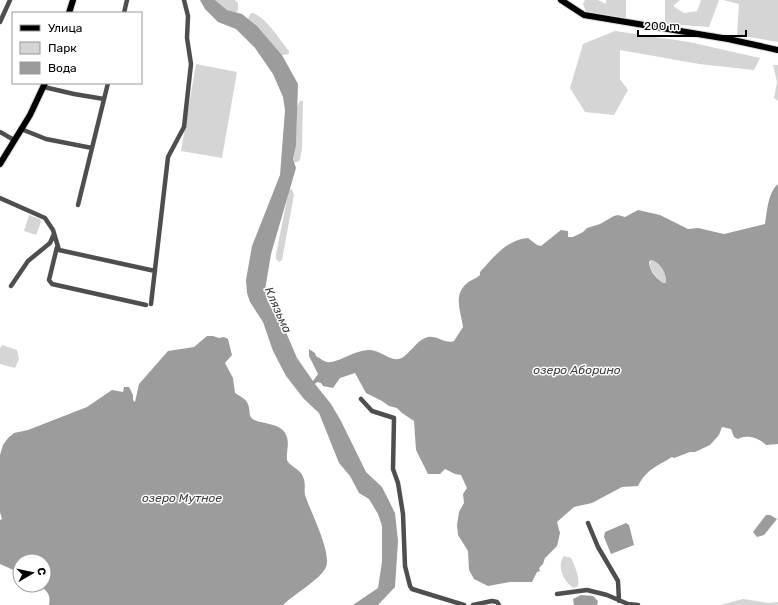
<svg xmlns="http://www.w3.org/2000/svg" width="778" height="605" viewBox="0 0 778 605" font-family="Rubik,sans-serif">
<style>
.green{fill:#d5d5d5}
.water{fill:#9c9c9c;fill-rule:evenodd}
.lines{fill:none;stroke-linecap:round;stroke-linejoin:round}
.major-casing{stroke:#dbdbdb;stroke-width:8}
.minor{stroke:#4e4e4e;stroke-width:4.5}
.major{stroke:#000;stroke-width:6}
.labels{text-anchor:middle;stroke-width:3;stroke-linejoin:round;paint-order:stroke}
.water-label{font-size:12px;font-style:italic;fill:#3d3d3d;stroke:#fff}
</style>
<rect width="100%" height="100%" fill="#fff"/>
<path class="green" d="M 215,0 L 235,0 L 238,3 L 238,10 L 236,13 L 227,10 Z
M 585,0 L 598,0 L 606,4 L 606,0 L 626,0 L 626,18 L 586,12 L 583,4 Z
M 665,0 L 680,0 L 673,6 L 684,13 L 697,11 L 701,0 L 719,0 L 709,27 L 665,24 Z
M 723,0 L 778,0 L 778,42 L 737,35 L 739,4 Z
M 253,13 C 268,19 279,39 289,51 L 289,54 L 282,55 L 257,26 L 248,19 L 250,14 Z
M 615,31 L 689,42 L 760,58 L 754,70 L 699,64 L 620,50 L 620,79 L 628,90 L 614,115 L 585,112 L 570,88 L 583,44 Z
M 196,64 L 237,72 L 222,158 L 181,151 Z
M 773,65 L 778,65 L 778,101 L 774,98 L 777,82 Z
M 300,101 L 303,101 L 302,148 L 300,160 L 295,163 L 293,159 L 296,146 L 297,107 Z
M 292,189 L 294,195 L 282,260 L 279,262 L 276,259 L 276,254 L 289,190 Z
M 29,215 L 40,219 L 41,222 L 36,235 L 24,231 Z
M 651,260 C 660,262 668,273 666,283 L 663,283 C 657,278 647,269 651,260 Z
M 2,345 L 17,350 L 19,359 L 15,368 L 0,364 L 0,348 Z
M 564,556 L 571,558 C 575,566 580,578 578,586 L 574,588 C 564,583 556,566 564,556 Z
M 743,599 L 769,603 L 778,602 L 778,605 L 720,605 Z"/>
<path class="water" d="M 200,0 L 215,0 L 227,10 L 242,14 L 257,26 L 282,55 L 298,84 L 296,146 L 293,159 L 296,168 L 271,254 L 265,290 L 267,300 L 275,315 L 282,323 L 297,358 L 313,381 L 318,374 L 309,356 L 309,349 L 315,353 L 316,356 C 320,358 323,361 327,362 C 337,364 356,349 370,350 C 381,350 391,363 402,358 C 410,353 416,342 425,338 C 436,333 444,345 454,341 L 463,327 C 461,312 453,296 466,284 C 470,280 476,279 480,275 L 480,272 C 494,257 506,240 528,238 L 537,245 L 541,246 L 561,230 L 568,231 L 568,237 L 573,237 L 583,232 L 587,228 L 600,224 L 614,216 L 618,215 L 625,217 L 638,210 L 660,215 L 688,229 L 698,228 L 724,234 L 765,224 C 767,212 768,192 778,184 L 778,444 L 766,445 C 759,438 747,434 738,439 L 734,437 L 731,429 L 722,427 L 719,435 L 710,445 L 695,452 L 690,452 L 674,458 L 672,457 C 656,467 647,469 638,486 L 622,487 L 592,503 L 574,507 L 557,522 L 560,533 L 557,546 L 545,558 L 543,564 L 539,568 L 540,571 L 537,572 L 532,582 L 510,582 L 488,586 L 474,579 L 469,570 L 468,551 L 458,535 L 457,525 L 459,512 L 464,503 L 463,494 L 467,488 L 461,475 L 455,474 L 445,469 L 440,474 L 428,474 L 416,450 L 414,421 L 402,413 L 397,408 L 389,406 L 382,401 L 366,393 L 355,373 L 340,378 L 333,388 L 323,386 L 321,383 L 317,382 L 315,384 L 331,404 L 341,421 L 366,472 L 382,487 L 395,513 L 398,541 L 395,587 L 378,605 L 353,605 L 378,588 L 382,562 L 382,526 L 378,514 L 369,499 L 359,493 L 350,476 L 339,463 L 319,413 L 304,399 L 286,376 L 273,351 L 263,322 L 250,302 L 247,293 L 246,280 L 252,246 L 280,175 L 285,110 L 283,97 L 273,74 L 255,48 L 236,29 L 218,22 L 205,9 ZM 651,260 C 660,262 667,273 666,283 L 663,283 C 656,278 650,272 649,262 Z
M 207,336 L 213,336 L 219,338 L 224,337 L 228,339 L 232,355 L 225,363 L 233,378 L 235,393 C 241,397 248,399 249,408 C 250,411 249,415 251,417 C 255,425 281,421 286,435 C 290,443 286,451 287,460 C 290,467 301,469 303,477 C 306,483 304,489 305,495 C 310,511 332,552 326,567 C 320,580 294,594 283,605 L 49,605 C 51,594 47,591 39,585 L 44,585 L 44,561 L 20,561 L 20,573 L 0,564 L 0,520 L 2,519 L 0,512 L 0,455 L 3,445 L 8,438 L 14,433 L 28,430 L 87,407 L 112,390 L 123,392 L 124,387 L 129,387 L 133,395 L 133,400 L 135,402 L 139,384 L 168,351 L 194,347 Z
M 766,515 L 770,515 L 777,519 L 764,535 L 757,537 L 753,532 Z
M 626,523 L 629,525 L 634,545 L 611,554 L 604,537 L 605,532 Z
M 581,595 L 593,596 L 598,601 L 597,605 L 574,605 L 573,599 Z"/>
<g class="lines">
<g class="major-casing">
<path id="major" d="M 561,0 L 584,15 L 728,39 L 778,50
M 69,13 L 73,0
M 0,164 L 30,115 L 45,83"/>
</g>
<path class="minor" d="M 124,13 L 127,0
M 0,22 L 10,0
M 44,87 L 74,94 L 104,99
M 21,129 L 46,139 L 92,148
M 0,132 L 14,140
M 0,198 L 45,218 L 53,230 L 59,250 L 155,271
M 78,205 L 108,83
M 57,247 L 49,280 L 52,284 L 146,305
M 11,286 L 28,261 L 50,243 L 54,234
M 151,304 L 168,157 L 184,127 L 191,64 L 187,38 L 188,16 L 184,0
M 361,399 L 372,411 L 394,418 L 393,469 L 398,483 L 403,514 L 405,566 L 410,586 L 412,589 L 464,605
M 588,523 L 598,547 L 618,581 L 619,601
M 557,594 L 587,590 L 607,595 L 628,604 L 638,605
M 473,605 L 492,601 L 497,602 L 499,605"/>
<use href="#major" class="major"/>
</g>
<g class="labels">
<g class="water-label">
<text transform="translate(278 310) rotate(66)" y="4">Клязьма</text>
<text x="577" y="374">озеро Аборино</text>
<text x="182" y="502">озеро Мутное</text>
</g>
</g>
<rect x="12" y="12" width="130" height="72" fill="#ffffff" stroke="#999999"/>
<rect x="20" y="25" width="20" height="6" fill="#000000" stroke="#999999"/>
<text x="48" y="32" font-size="12" fill="#000000">Улица</text>
<rect x="20" y="42" width="20" height="12" fill="#d5d5d5" stroke="#999999"/>
<text x="48" y="52" font-size="12" fill="#000000">Парк</text>
<rect x="20" y="62" width="20" height="12" fill="#9c9c9c" stroke="#999999"/>
<text x="48" y="72" font-size="12" fill="#000000">Вода</text>
<g transform="translate(32 573) rotate(81)"><circle r="19" fill="#ffffff" stroke="#999999"/>
<path d="M0-3L7 15L0 10L-7 15Z" fill="#000000"/>
<text y="-6" font-size="11" font-weight="bold" text-anchor="middle" fill="#000000">С</text>
</g>
<path d="M638 30v6h108v-6" fill="none" stroke="#000000" stroke-width="2"/>
<text x="644" y="30" font-size="12" fill="#000000" stroke="#ffffff" stroke-width="3" paint-order="stroke">200 m</text>
</svg>
